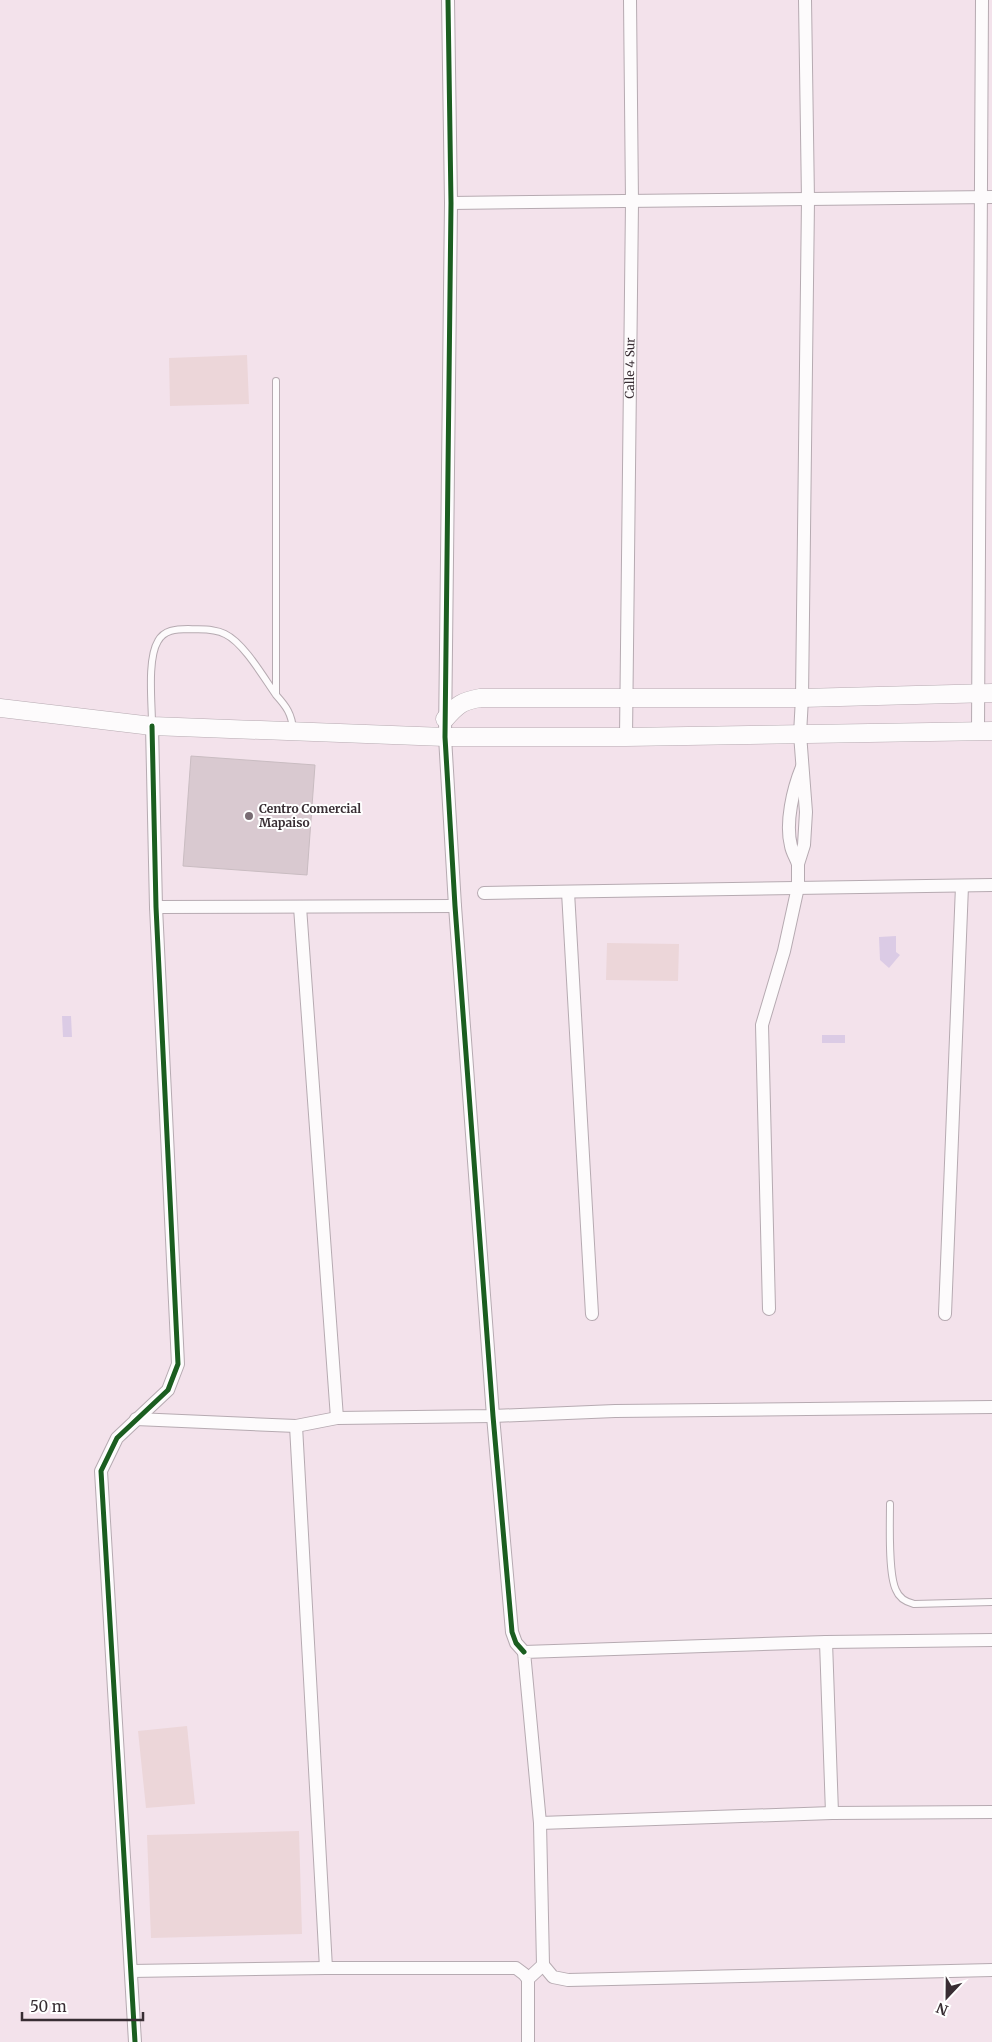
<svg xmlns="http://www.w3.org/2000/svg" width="992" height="2042" viewBox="0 0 992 2042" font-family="Merriweather,serif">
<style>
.green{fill:#ecd6d9}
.water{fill:#dbcbe5}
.building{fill:#d9c9d0;stroke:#c9bcc1}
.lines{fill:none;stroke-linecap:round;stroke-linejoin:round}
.lane-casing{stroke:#b6aab1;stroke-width:8}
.street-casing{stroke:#b6aab1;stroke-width:14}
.secondary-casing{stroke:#b6aab1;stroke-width:19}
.lane{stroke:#fdfbfc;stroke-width:6}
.street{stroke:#fdfbfc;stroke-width:12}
.secondary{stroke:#fdfbfc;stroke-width:18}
.cycleway-casing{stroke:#fff;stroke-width:8}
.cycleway{stroke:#1b5e20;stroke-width:5}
.poi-dot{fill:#796c73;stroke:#fff;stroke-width:2}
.labels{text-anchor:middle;stroke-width:4;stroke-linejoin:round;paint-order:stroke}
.street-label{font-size:12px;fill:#382d33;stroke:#fff}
.poi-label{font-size:12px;font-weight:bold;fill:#382d33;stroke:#fff;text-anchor:start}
</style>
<rect width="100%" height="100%" fill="#f3e2eb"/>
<path class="green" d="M 247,355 L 249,404 L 170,406 L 169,358 Z
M 607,943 L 679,944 L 678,981 L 606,980 Z
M 187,1726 L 195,1804 L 146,1808 L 138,1731 Z
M 299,1831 L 302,1934 L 151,1938 L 147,1835 Z"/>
<path class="water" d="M 896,936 L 896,952 L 900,955 L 889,968 L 880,960 L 879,937 Z
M 62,1016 L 71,1016 L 72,1037 L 63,1037 Z
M 822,1035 L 845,1035 L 845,1043 L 822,1043 Z"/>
<path class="building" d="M 191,756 L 315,765 L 307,875 L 183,866 Z"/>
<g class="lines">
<g class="lane-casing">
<path id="lane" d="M 276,381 L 276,695 C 286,706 292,714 293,730
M 152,724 C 152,703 147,659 158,641 C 164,630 176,629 188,629 C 200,630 214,628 225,634 C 244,643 264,678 276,695
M 890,1504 C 890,1524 888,1574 896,1590 C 899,1598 906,1602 914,1604 L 992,1602"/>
</g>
<g class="street-casing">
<g id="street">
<path d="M 448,0 L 451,203 L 445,737 L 455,906 L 493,1416 L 512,1632 L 516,1643 L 524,1652"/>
<path d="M 451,203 L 992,197"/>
<path d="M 978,731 L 982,0"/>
<path id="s1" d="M 626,737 L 632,202 L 630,0"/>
<path d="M 798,864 C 796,858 792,852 791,846 C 785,823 793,789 802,767"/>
<path d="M 568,892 L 592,1314"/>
<path d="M 484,893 L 992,885"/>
<path d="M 156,907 L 455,906"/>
<path d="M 300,907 L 337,1418"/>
<path d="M 769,1309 L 762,1025 L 784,951 L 798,887 L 798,864 L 804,845 L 806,812 L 800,734 L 802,698 L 808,200 L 805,0"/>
<path d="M 945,1314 L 962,886"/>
<path d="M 136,1419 L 296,1426 L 337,1418 L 493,1416 L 615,1411 L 992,1407"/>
<path d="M 296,1426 L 326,1968"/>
<path d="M 826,1642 L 832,1813"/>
<path d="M 540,1823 L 832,1813 L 992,1812"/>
<path d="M 543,1965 L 553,1977 L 568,1980 L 992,1970"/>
<path d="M 131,1971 L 326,1968 L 516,1968 L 524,1974 L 528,1979 L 528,2042"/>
<path d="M 528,1979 L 543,1965 L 540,1823 L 524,1652 L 826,1642 L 992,1640"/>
<path d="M 135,2042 L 101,1471 L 117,1438 L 168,1390 L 178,1364 L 156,907 L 152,726"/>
</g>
</g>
<g class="secondary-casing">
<path id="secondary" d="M 0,708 L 152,726 L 445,737 L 626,737 L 992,731
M 445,719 C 457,705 462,701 480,698 L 802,698 L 992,693"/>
</g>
<use href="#lane" class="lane"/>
<use href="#street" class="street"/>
<use href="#secondary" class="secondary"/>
<g class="cycleway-casing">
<path id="cycleway" d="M 448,0 L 451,203 L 445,737 L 455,906 L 493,1416 L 512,1632 L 516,1643 L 524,1652
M 135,2042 L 101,1471 L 117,1438 L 168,1390 L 178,1364 L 156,907 L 152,726"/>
</g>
<use href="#cycleway" class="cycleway"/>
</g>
<circle class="poi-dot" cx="249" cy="816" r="5"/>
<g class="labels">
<g class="street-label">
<text dy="4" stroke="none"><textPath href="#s1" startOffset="369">Calle 4 Sur</textPath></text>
</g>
<g class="poi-label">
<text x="259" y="813">Centro Comercial<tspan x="259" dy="14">Mapaiso</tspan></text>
</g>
</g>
<g transform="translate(947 1997) rotate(202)" stroke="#ffffff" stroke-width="4" paint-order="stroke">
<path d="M0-4L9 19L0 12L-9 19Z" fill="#382d33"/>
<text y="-8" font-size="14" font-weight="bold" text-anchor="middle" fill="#382d33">N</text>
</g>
<path d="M22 2012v8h121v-8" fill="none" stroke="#382d33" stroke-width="2.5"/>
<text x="30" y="2012" font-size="15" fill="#382d33" stroke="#ffffff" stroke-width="4" paint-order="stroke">50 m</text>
</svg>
